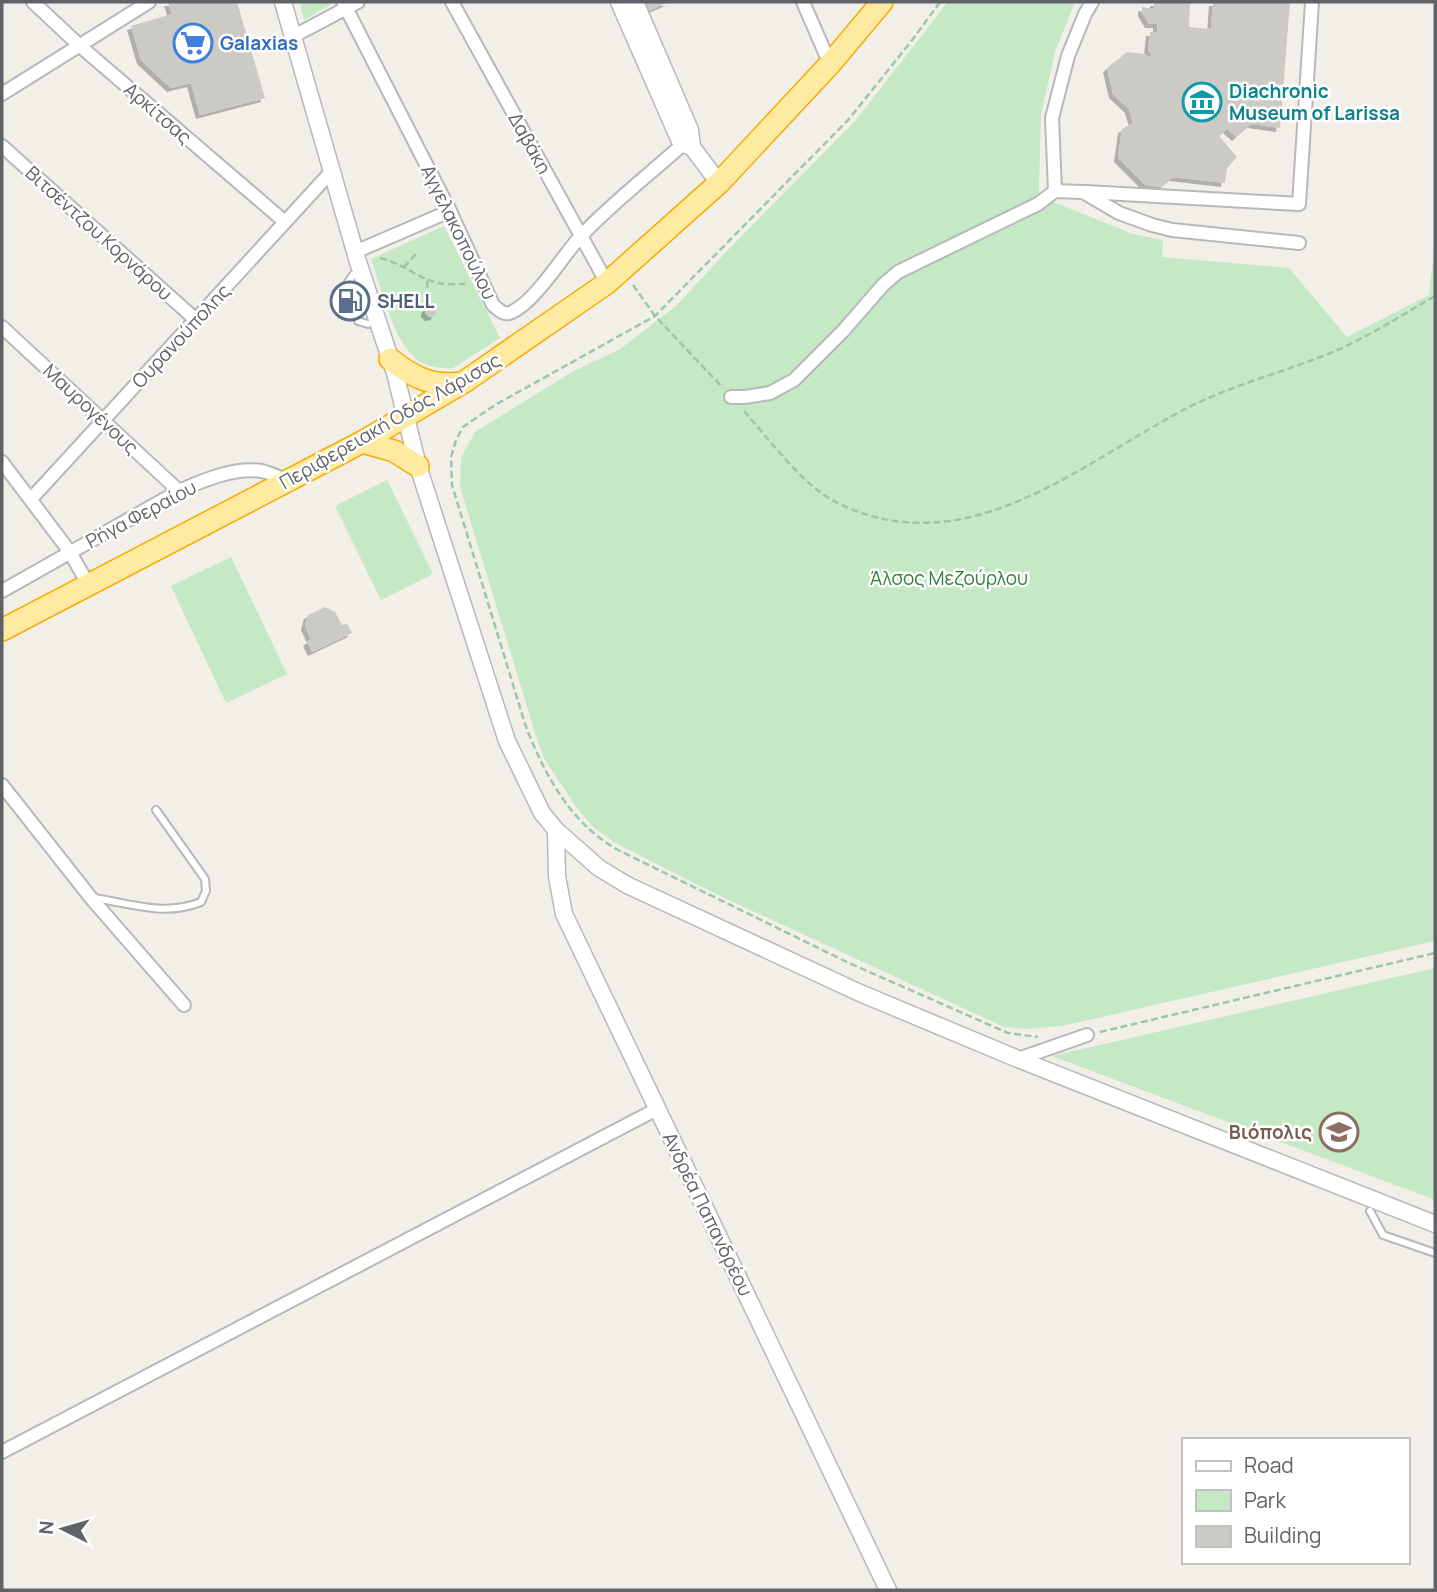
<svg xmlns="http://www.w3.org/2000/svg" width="1437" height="1592" font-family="Manrope,sans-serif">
  <defs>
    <filter id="shadow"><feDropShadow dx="-4" dy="4" stdDeviation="0" flood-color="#0004"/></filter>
  </defs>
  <rect width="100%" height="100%" fill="#f1efe8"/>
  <g fill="#c5e8c5">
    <path d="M300,2h29l1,3 -26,15z"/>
    <path d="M948,2h127l-20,50 -14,62 -2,74 2,9 92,37 30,6 -1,17 127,11 58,69 82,-42 6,-54v700l-373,85 -35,3 -23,-2 -284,-131 -105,-53 -23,-17 -15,-18 -32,-48 -9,-24 -76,-249 1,-29 14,-26 97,-60 48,-23 56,-43 51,-55 128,-130z"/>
    <path d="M444,226l56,112 -47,30c-14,1 -31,-2 -41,-13 -21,-22 -31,-68 -41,-96z"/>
    <path d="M387,480l46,94 -52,26 -46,-94z"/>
    <path d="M231,557l56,117 -61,29 -55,-117z"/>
    <path d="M1435,968v232l-383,-144z"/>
  </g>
  <g fill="#cccac5" filter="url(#shadow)">
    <path d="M168,2h69l28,96 -65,17 -9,-32 -20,5 -30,-28 -10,-34 41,-12z"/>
    <path d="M639,2h30l-25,11z"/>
    <path d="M1154,2h36l-1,25 22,2 2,-27h77l-10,126 -29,-4 -15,13 -9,-8 -8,7 18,21 -10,11 -2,15 -52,-6 -12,10 -16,-2 -27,-27 4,-29 11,-6 -4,-14 -16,-15 -6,-26 20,-16 18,2 4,3 3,-2 -4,-4 2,-19h7v-8h-8l-7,-12v-5l12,2z"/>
    <path d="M432,306l4,4 -1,6 -6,1 -4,-4 1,-5z"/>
    <path d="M325,607l10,5 7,13 5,-1 5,9 -40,19 -5,-10 4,-3 -6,-13 3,-11z"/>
  </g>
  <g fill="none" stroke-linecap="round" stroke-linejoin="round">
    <defs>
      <g id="service">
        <path d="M353,275l-6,9 11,37 10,3"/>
        <path d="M93,898c38,5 70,19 108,4l5,-11 -1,-12 -49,-69"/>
        <path d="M1370,1211l13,24 52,18"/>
      </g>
      <g id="minor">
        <path d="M33,2l47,44 205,176"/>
        <path d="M343,2l107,209 43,94c6,5 11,11 19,7 24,-11 51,-57 69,-76 31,-33 69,-62 102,-92"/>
        <path d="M452,2l155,281"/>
        <path d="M803,2l27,62"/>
        <path d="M292,37l66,-35"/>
        <path d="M2,94l147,-92"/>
        <path d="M2,146l194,174"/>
        <path d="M1055,191l-3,-73 16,-62 17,-42 7,-12"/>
        <path d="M1086,192l213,12 13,-202"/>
        <path d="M355,252l95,-41"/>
        <path d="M2,327l177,164"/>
        <path d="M731,397h14l25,-4 24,-13 49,-49 40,-46 15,-13 140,-68 17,-13 28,1 36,21 33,12 20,5 127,13"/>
        <path d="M2,462l68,90 19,34"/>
        <path d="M31,499l300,-327"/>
        <path d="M2,591l177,-100c25,-11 55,-24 83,-20 9,2 18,7 27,10"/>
        <path d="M2,785l89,113 93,107"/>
        <path d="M1018,1059l69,-24"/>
        <path d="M2,1452l655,-343"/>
      </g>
      <g id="tertiary">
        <path d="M283,2l75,260 37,111 23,93 89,275 35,72 14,17 43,38 28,17 233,108 158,66 417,165"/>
        <path d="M619,2l60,137 4,5 9,3"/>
        <path d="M635,2l55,128 2,17 27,36"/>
        <path d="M556,830l1,46 7,38 324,676"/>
      </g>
      <g id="trunk">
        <path d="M390,359c22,18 42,28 72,24"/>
        <path d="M362,442l32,9 24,15"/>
        <path d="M2,630l360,-188 102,-60 143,-99 112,-100 111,-119 52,-62"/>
      </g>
    </defs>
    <use href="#service" stroke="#b5b8bc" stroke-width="10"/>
    <use href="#minor" stroke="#b5b8bc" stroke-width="16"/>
    <use href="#tertiary" stroke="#b5b8bc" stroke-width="19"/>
    <use href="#trunk" stroke="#f9ab00" stroke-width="24"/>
    <g stroke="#9cc7a9" stroke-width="2.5" stroke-dasharray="7 3.5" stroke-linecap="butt">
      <path d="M940,2l-27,37 -64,80 -194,197 -160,89 -32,22 -7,13 -5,17 1,28 73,239c19,50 46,101 95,127l229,112 159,70 30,4"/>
      <path d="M380,258c38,10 43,32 89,25"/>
      <path d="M404,267l14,-15"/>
      <path d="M427,281l2,26"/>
      <path d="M633,285l22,31 68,72"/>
      <path d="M744,411c22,25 46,57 72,78 15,12 34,21 52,26 116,35 220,-55 317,-106 47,-24 99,-37 148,-57 35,-15 69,-37 102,-56"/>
      <path d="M1100,1032l335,-79"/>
    </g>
    <use href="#service" stroke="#fff" stroke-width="6"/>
    <use href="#minor" stroke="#fff" stroke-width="12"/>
    <use href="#tertiary" stroke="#fff" stroke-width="16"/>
    <use href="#trunk" stroke="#feeaa1" stroke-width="21"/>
  </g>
  <defs>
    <symbol id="supermarket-ring" viewBox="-11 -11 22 22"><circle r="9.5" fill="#fff" stroke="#3f7fe0" stroke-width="1.5"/><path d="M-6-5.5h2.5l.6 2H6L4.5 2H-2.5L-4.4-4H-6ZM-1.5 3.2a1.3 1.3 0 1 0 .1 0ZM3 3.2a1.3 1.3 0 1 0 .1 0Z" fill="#3f7fe0"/></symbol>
    <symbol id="museum-ring" viewBox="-11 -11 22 22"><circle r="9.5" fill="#fff" stroke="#0f9aa8" stroke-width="1.5"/><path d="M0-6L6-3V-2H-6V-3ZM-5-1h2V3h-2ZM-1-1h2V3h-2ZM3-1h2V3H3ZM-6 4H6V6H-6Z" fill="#0f9aa8"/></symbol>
    <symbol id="fuel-ring" viewBox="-11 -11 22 22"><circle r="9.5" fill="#fff" stroke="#5c6f8a" stroke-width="1.5"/><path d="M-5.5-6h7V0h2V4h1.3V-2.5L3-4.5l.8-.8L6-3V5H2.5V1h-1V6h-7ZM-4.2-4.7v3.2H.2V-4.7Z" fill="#5c6f8a"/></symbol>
    <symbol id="university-ring" viewBox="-11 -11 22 22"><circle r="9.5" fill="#fff" stroke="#8d6e63" stroke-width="1.5"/><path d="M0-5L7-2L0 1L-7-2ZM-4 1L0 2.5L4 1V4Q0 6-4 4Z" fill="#8d6e63"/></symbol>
  </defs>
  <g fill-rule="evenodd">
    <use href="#supermarket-ring" x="171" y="21" width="44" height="44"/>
    <use href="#museum-ring" x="1180" y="80" width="44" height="44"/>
    <use href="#fuel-ring" x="328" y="279" width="44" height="44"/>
    <use href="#university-ring" x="1317" y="1110" width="44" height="44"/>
  </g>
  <g text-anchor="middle" stroke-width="5" stroke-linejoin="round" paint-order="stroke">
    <g font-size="19" font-weight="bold" fill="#366cbe" stroke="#fff" text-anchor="start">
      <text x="220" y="50">Galaxias</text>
    </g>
    <g font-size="19" font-weight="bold" fill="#0d838f" stroke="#fff" text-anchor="start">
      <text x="1229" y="98">Diachronic<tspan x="1229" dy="22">Museum of Larissa</tspan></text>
    </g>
    <g font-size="19" fill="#5f6368" stroke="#fff">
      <text transform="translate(158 113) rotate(41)" y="7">Αρκίτσας</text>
      <text transform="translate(530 143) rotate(61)" y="7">Δαβάκη</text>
      <text transform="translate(459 232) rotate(64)" y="7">Αγγελακοπούλου</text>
      <text transform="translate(99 233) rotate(42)" y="7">Βιτσέντζου Κορνάρου</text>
      <text transform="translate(181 336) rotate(-47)" y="7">Ουρανούπολης</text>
      <text transform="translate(91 409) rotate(43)" y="7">Μαυρογένους</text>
      <text transform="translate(390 421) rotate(-30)" y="7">Περιφερειακή Οδός Λάρισας</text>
      <text transform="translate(141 514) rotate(-28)" y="7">Ρήγα Φεραίου</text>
      <text transform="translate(708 1214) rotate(64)" y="7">Ανδρέα Παπανδρέου</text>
    </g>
    <g font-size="19" font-weight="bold" fill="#4e5e75" stroke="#fff" text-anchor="start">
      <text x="377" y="308">SHELL</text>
    </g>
    <g font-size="19" fill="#348238" stroke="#fff">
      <text x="949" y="585">Άλσος Μεζούρλου</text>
    </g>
    <g font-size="19" font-weight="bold" fill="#785e54" stroke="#fff" text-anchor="end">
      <text x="1312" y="1139">Βιόπολις</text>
    </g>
  </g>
  <rect width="1437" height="1592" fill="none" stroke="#5f6368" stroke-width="7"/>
  <rect x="1182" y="1438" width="228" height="126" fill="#ffffff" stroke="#bfc1c3" stroke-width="2"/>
  <rect x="1196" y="1461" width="35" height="10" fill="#ffffff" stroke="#bfc1c3" stroke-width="2"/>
  <text x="1244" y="1473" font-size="21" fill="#5f6368">Road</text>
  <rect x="1196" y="1490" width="35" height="21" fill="#c5e8c5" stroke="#bfc1c3" stroke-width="2"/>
  <text x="1244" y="1508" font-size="21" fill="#5f6368">Park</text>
  <rect x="1196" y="1526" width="35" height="21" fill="#cccac5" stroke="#bfc1c3" stroke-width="2"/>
  <text x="1244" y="1543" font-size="21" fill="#5f6368">Building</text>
  <g transform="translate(63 1529) rotate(275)" stroke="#ffffff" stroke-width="5" paint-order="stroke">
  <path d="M0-5L12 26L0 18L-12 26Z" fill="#5f6368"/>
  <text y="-10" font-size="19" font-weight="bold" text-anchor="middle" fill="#5f6368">N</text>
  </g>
</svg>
